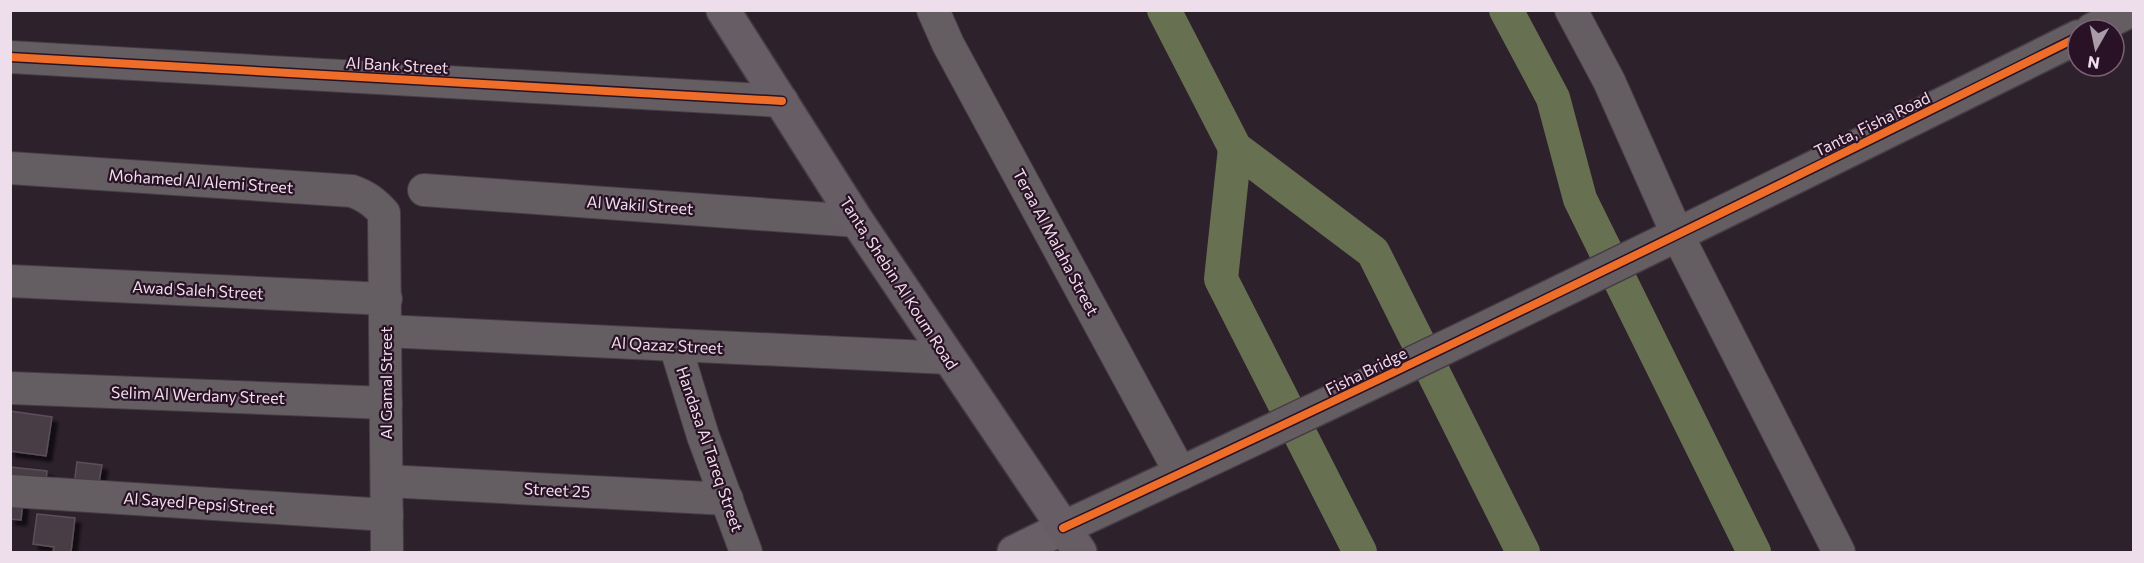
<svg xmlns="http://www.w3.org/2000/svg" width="2144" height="563" font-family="Commissioner,sans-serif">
  <defs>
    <filter id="shadow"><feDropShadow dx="5.5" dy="5.5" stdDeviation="1.5" flood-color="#0009"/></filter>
  </defs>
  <rect width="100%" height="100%" fill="#2d212c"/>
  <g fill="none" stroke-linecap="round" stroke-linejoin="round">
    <g stroke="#677051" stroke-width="34">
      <path d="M1164,10l71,138 138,104 150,300"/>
      <path d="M1506,10l47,88 27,101 174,353"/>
      <path d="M1235,148l-14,131 139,273"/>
    </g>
  </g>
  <g fill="#483c45" stroke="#5c505a" stroke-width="1.5" filter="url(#shadow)">
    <path d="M10,411l42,6 -6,39 -36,-5z"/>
    <path d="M77,462l25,3 -7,40 -23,-4z"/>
    <path d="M10,467l37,4 -3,30 -34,-3z"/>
    <path d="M10,498l13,2 -2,20 -11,-1z"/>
    <path d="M37,514l38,4 -4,34h-18l1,-5 -21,-3z"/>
  </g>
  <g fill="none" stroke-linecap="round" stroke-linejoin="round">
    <defs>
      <g id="minor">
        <path d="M933,10l15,34 233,430"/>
        <path d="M1571,10l38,71 69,155 161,316"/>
        <path d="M10,57l772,44"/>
        <path d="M10,168l342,23c14,5 22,11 32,22l3,339"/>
        <path d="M424,190l433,31"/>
        <path d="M10,281l376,18"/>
        <path d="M385,331l563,27"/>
        <path d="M675,345l28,91 43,116"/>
        <path d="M10,388l376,15"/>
        <path d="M387,481l340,18"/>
        <path d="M10,491l377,24"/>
      </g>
      <g id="tertiary">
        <path d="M2092,30l39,-20"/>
        <path d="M1063,528c342,-158 678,-324 1015,-491"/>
      </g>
      <path id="secondary" d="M1014,552l49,-24"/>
      <path id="primary" d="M723,10l134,211 223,331"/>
    </defs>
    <use href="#minor" stroke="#473c46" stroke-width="34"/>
    <use href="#tertiary" stroke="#473c46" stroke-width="36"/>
    <use href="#secondary" stroke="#473c46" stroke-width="36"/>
    <use href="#primary" stroke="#473c46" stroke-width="36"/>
    <use href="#minor" stroke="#645e62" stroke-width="32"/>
    <use href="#tertiary" stroke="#645e62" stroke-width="33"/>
    <use href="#secondary" stroke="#686066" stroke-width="33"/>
    <use href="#primary" stroke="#675d65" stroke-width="33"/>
    <defs>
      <g id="cycleway">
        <path d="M10,57l772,44"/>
        <path d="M1063,528c342,-158 678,-324 1015,-491"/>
      </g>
    </defs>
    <use href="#cycleway" stroke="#291225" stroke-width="11"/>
    <use href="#cycleway" stroke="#ee6e29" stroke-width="8"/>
  </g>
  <g text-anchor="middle" stroke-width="4.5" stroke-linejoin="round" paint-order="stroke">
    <g font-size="16" fill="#eeddea" stroke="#291225">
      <text transform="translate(397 65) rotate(3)" y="6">Al Bank Street</text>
      <text transform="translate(1872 124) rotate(-26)" y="6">Tanta, Fisha Road</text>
      <text transform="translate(201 181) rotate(4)" y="6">Mohamed Al Alemi Street</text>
      <text transform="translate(640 205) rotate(4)" y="6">Al Wakil Street</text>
      <text transform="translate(1056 242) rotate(62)" y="6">Teraa Al Malaha Street</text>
      <text transform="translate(899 283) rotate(57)" y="6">Tanta, Shebin Al Koum Road</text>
      <text transform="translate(198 290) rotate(3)" y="6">Awad Saleh Street</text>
      <text transform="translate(667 345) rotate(3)" y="6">Al Qazaz Street</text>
      <text transform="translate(1366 371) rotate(-26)" y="6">Fisha Bridge</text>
      <text transform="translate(386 383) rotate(-90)" y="6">Al Gamal Street</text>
      <text transform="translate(198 395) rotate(2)" y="6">Selim Al Werdany Street</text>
      <text transform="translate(710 449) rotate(71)" y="6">Handasa Al Tareq Street</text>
      <text transform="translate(557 490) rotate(3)" y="6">Street 25</text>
      <text transform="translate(199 503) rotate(4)" y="6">Al Sayed Pepsi Street</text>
    </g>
  </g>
  <rect width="2144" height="563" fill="none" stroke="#eeddea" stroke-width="24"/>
  <g transform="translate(2096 48) rotate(189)"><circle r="28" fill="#291225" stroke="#786374" stroke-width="1.5"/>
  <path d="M0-4.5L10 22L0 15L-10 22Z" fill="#aa9ba8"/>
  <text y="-9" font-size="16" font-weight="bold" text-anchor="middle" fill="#eeddea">N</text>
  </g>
</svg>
